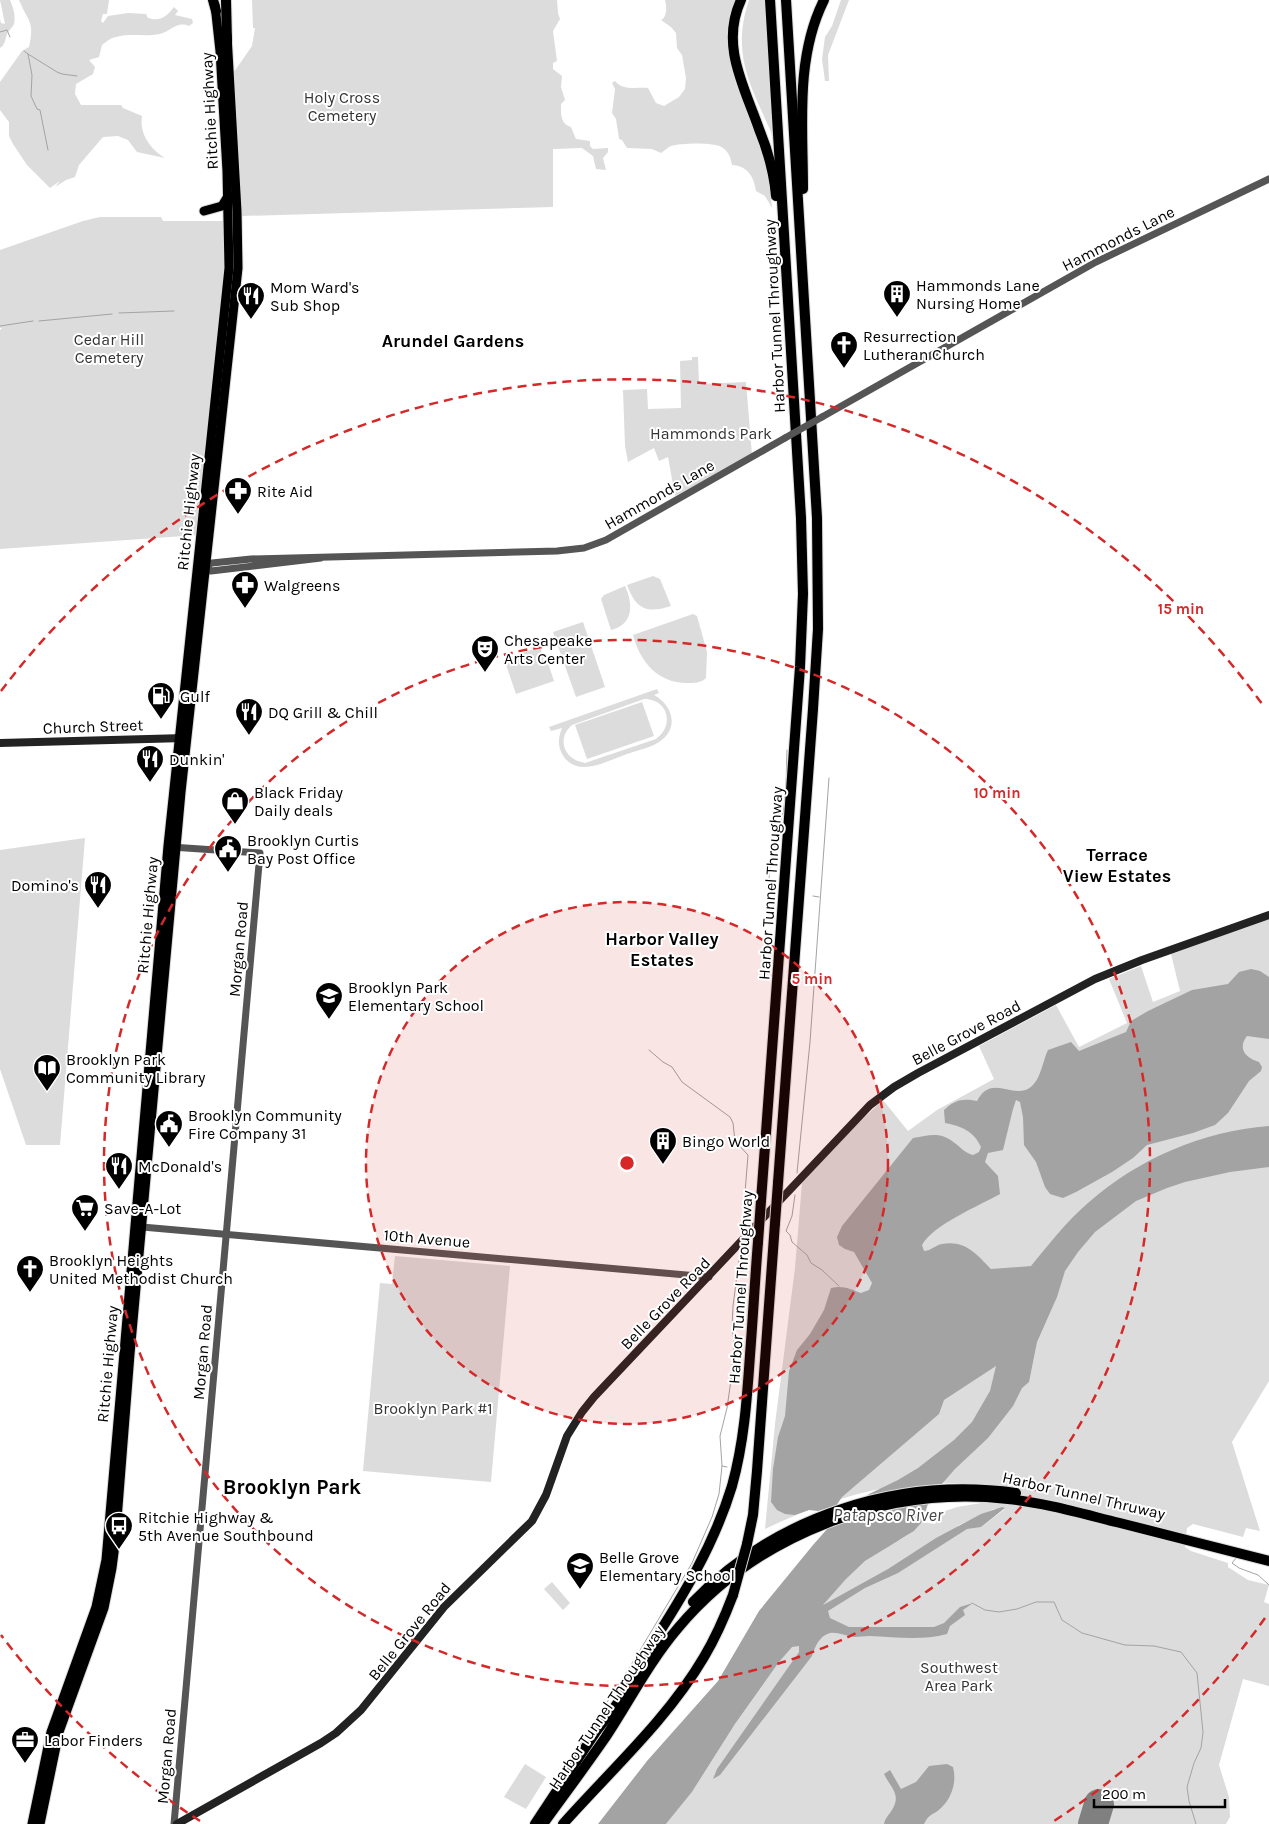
<svg xmlns="http://www.w3.org/2000/svg" width="1269" height="1824" font-family="Karla,sans-serif">
  <rect width="100%" height="100%" fill="#fff"/>
  <g fill="#dcdcdc" fill-rule="evenodd">
    <path d="M0,0h10c3,7 6,16 4,24 -2,4 -5,6 -7,10 -2,6 -2,11 -7,14v-29l1,4 4,1z"/>
    <path d="M19,0h90l-2,14h-4l-2,7 2,2 5,-7 20,-3 18,1 2,4c13,4 19,-2 26,-11l4,4 -3,4 17,4 1,4 -4,3c-13,-5 -17,5 -29,8 -15,3 -30,-1 -44,3 -6,1 -10,5 -14,8l-3,12 -10,3 6,7 -2,7 -17,10 -1,10 6,11h40l2,3 19,8c-3,17 8,33 23,42l-28,-6 -9,-12 -10,-4 -15,1 -24,28 -4,12 -9,3 -11,7 5,-6 -10,7 -23,-23 -14,-21 -4,-8v-14l-9,-12v-28l22,-31 7,-4c6,-26 -1,-25 -10,-47z"/>
    <path d="M252,0h305l1,13 2,6 -7,12 4,30 -4,2v6l9,7 -1,11 4,13 -4,4c0,10 -1,20 10,23l5,12 14,2v5l3,3 15,-1v4l-5,6 3,12 -10,-1 -3,-13 -11,-8 -29,1v58l-312,9 -7,-144 18,-26 3,-18h-2z"/>
    <path d="M665,0h72c-26,63 13,104 29,162 3,15 5,31 6,46l-7,-12 -9,-5c-2,-14 -8,-25 -24,-26 -1,-6 -3,-13 -9,-17 -8,-6 -42,-5 -52,-2 -4,2 -6,4 -10,7l-9,-4 -25,-1 -5,-8 -3,-1 -3,-20 -4,-6 3,-24 -3,-6 3,-2c8,10 22,6 33,7l8,15 8,3 15,-9 6,-8 1,-11 -4,-23 -5,-7 -1,-15 -5,-6 -10,-7c6,-3 6,-13 4,-20z"/>
    <path d="M749,0h16l8,143 -2,-11c-21,-48 -40,-78 -22,-132z"/>
    <path d="M841,0h8l-21,55 1,26h-4l-3,-22 3,-22 7,-11z"/>
    <path d="M100,217h61l2,4h64v47l-29,267 -198,14v-219l2,-2h-2v-78l83,-29z"/>
    <path d="M692,357h6l1,27 47,-2 6,73 -77,41 -7,-39 -9,4 -5,-13 -26,14 -3,-16 -2,-56 24,-1 1,20 33,-1 -1,-47 12,-1z"/>
    <path d="M653,576l7,3 11,27c-25,8 -35,3 -44,-21z"/>
    <path d="M625,586c8,18 9,38 -14,44l-10,-31 3,-4z"/>
    <path d="M693,614l4,2 10,36 -1,26c-5,5 -12,5 -19,5 -29,0 -47,-21 -54,-48z"/>
    <path d="M583,622l22,65 -29,10 -23,-65z"/>
    <path d="M540,647l4,12 3,1 7,21 -38,13 -12,-35z"/>
    <path d="M657,689l2,4 -5,2c17,9 25,30 9,44 -9,8 -24,11 -36,15 -18,6 -48,24 -63,3 -7,-10 -6,-19 -2,-29l-11,3 -2,-4zM644,699c24,0 31,26 12,40l-71,24c-21,-3 -29,-24 -13,-38z"/>
    <path d="M642,702l12,34 -67,23 -12,-34z"/>
    <path d="M85,838l-25,307h-34l-26,-76v-219z"/>
    <path d="M1269,919v462l-37,61 28,89 -14,-3 -3,9 -50,-13 -6,4 -2,19 6,4 37,12v4l20,13 21,5 -5,17 5,2v82l-26,-7 -24,86 10,32 1,20 -4,7h-560l26,-32 43,-68 44,-62 44,-57 23,-27 19,-17 25,-16 13,-7 11,-7 8,-9 13,2 7,-12 15,-5 43,-7c-4,-4 -8,-11 -13,-13 -6,-3 -17,-2 -23,-3 -67,-7 -138,16 -199,45l10,-105 20,-156 7,-85 50,-54 31,-29 25,31 29,-21 57,-31 -15,-33 77,-41 23,42 48,-24 -18,-44 32,-13 12,36 27,-11 -9,-37zM994,1509h11l-24,18 -24,-1z"/>
    <path d="M395,1256l115,10 -19,216 -128,-11 17,-188 12,1z"/>
    <path d="M552,1582l18,21 -7,7 -19,-21z"/>
    <path d="M525,1764l21,13 -20,32 -22,-12z"/>
  </g>
  <g fill="#a3a3a3">
    <path d="M1251,969l9,2 9,6v62l-22,-3c-10,13 -1,22 12,26l3,5 -1,4 -12,10 -21,32 -13,12 -22,8 -46,12 -14,13 -21,14 -36,20 -13,6 -13,-4 -5,-7 -9,-25 -12,-17 -1,-28 -3,-15 -4,-2 -3,9 -10,41 -15,3 -3,9 13,14 2,18c-21,12 -66,30 -78,51l2,6c9,-1 11,-6 18,-7 24,-4 34,10 49,25l40,-3c18,-22 36,-45 57,-63 50,-44 114,-72 181,-77v41l-39,5 -45,10 -18,6 -31,13 -41,31 -17,20 -13,19 -8,26 -20,45 -8,40 -7,6 -9,18 -25,32 -33,31 -14,16 -13,19 -6,18 -8,9 -49,30 -19,18 -23,26 65,-36 48,-31 45,-24 21,-7 3,1 -24,19 -14,2 -69,44 -33,15 -37,23 2,7 19,9h85l10,-4 16,-16 13,-4 -10,7 2,5 -15,11 -3,8c-26,7 -51,3 -78,2 -5,0 -10,1 -15,1 -8,-1 -16,-5 -24,-4 -11,3 -15,14 -18,23l-92,119 -7,4 4,-10 82,-117v-6l-7,1 -13,15 -44,62 -43,68 -26,32h-68l49,-63 71,-80 41,-70 54,-66 15,-17 41,-34 29,-14 20,-12 36,-28 18,-18 18,-31 6,-25 -52,34 -5,14 -97,83 -6,9 -18,5 -9,-1 -14,5 -10,-1 -8,-4 -6,-8 2,-33 5,-32 7,-21 4,-45 8,-21 13,-16 14,-24 7,-22c12,-3 19,1 30,5l8,-3 3,-7 -18,-31 -9,-3 -6,-4 -2,-8 5,-11 71,-88c18,-3 28,-7 43,6 6,5 10,9 17,11l6,-3 2,-5c-7,-16 -20,-21 -36,-24l-1,-13c11,-10 18,-12 33,-9 15,-29 37,1 55,-15 9,-8 11,-26 16,-36l23,-8 8,9 47,-19 5,-11 17,-10 44,-21 36,-6 11,-12z"/>
    <path d="M947,1764l6,3c4,14 -1,31 -12,41 -7,7 -12,5 -17,16h-40c1,-6 5,-9 8,-14 10,-16 -2,-23 -8,-36l6,-4 11,19 15,-7 13,-16z"/>
  </g>
  <g fill="none" stroke-linecap="round" stroke-linejoin="round">
    <g stroke="#a3a3a3" stroke-width="1">
      <path d="M0,32l7,-2 3,7"/>
      <path d="M24,51l4,3 4,21 -1,21 6,13 3,1 8,40"/>
      <path d="M28,54l29,18 5,2 15,2"/>
      <path d="M119,313l55,-2"/>
      <path d="M39,321l73,-7"/>
      <path d="M0,326l33,-5"/>
      <path d="M775,821l2,9"/>
      <path d="M776,894l-6,-4c-4,-24 7,-50 12,-73 5,-21 4,-45 5,-67"/>
      <path d="M813,896l6,1"/>
      <path d="M649,1050l14,12 9,5 10,15 48,35 3,6 2,18 13,14 -4,50"/>
      <path d="M797,1173l13,-131 19,-264"/>
      <path d="M795,1195l-3,21 -6,15 4,4 2,7 15,13 4,8 11,7 17,16"/>
      <path d="M722,1466l5,1"/>
      <path d="M1237,1557l-5,6 7,5 19,7 11,10"/>
      <path d="M972,1603l13,7 14,2 18,-3 19,-7h18l8,18 20,13 43,12 29,1 27,6 16,21 6,59 -2,16 -7,15 -7,24 2,14 7,23"/>
      <path d="M565,1768l71,-111 56,-94 20,-46 7,-23 3,-28 -2,-30 7,-28 4,-28 3,-38 -2,-16 1,-20 6,-46"/>
    </g>
    <path stroke="#808080" stroke-width="30" d="M1093,1824l6,-20"/>
    <defs>
      <g id="primary">
        <path d="M204,211l18,-5 6,-10"/>
        <path d="M32,1824l19,-92 45,-125 10,-47 62,-714 61,-578 -2,-97 -7,-120 -5,-46"/>
        <path d="M40,1824l19,-92 45,-124 8,-40 3,-23 15,-191 51,-562 57,-524 -1,-57 -10,-176"/>
      </g>
      <g id="motorway">
        <path d="M213,0l3,11"/>
        <path d="M226,0l1,41"/>
        <path d="M741,0c-21,45 3,86 18,129 9,22 15,43 17,67"/>
        <path d="M803,189c0,-63 -8,-131 21,-189"/>
        <path d="M778,1183l35,-474 5,-80 -1,-111 -31,-518"/>
        <path d="M761,1201l39,-534 3,-73 -2,-76 -31,-518"/>
        <path d="M747,1544l6,-29 4,-44 18,-248"/>
        <path d="M693,1602c83,-86 205,-125 323,-109"/>
        <path d="M650,1647c33,-51 64,-102 82,-161 12,-43 15,-87 18,-131 3,-38 5,-76 8,-113"/>
        <path d="M596,1731c24,-27 41,-59 62,-88"/>
        <path d="M535,1824l64,-97"/>
        <path d="M543,1824c21,-29 42,-57 62,-86 24,-36 44,-76 73,-110 79,-94 208,-143 330,-129 38,4 75,15 112,24 50,13 99,25 149,38"/>
        <path d="M563,1824c48,-54 104,-104 141,-167 12,-20 21,-41 29,-62"/>
      </g>
    </defs>
    <use href="#primary" stroke="#dbdbdb" stroke-width="11"/>
    <use href="#motorway" stroke="#dbdbdb" stroke-width="12"/>
    <g stroke="#555" stroke-width="7">
      <path d="M822,417l274,-155 173,-83"/>
      <path d="M321,558l-110,13 -6,-4 7,-4 39,-4 306,-8 27,-3 22,-8 179,-102"/>
      <path d="M171,847l89,6 -86,971"/>
      <path d="M142,1227l567,50"/>
    </g>
    <g stroke="#222" stroke-width="8">
      <path d="M0,743l185,-5"/>
      <path d="M177,1824l144,-81 15,-10 25,-23 83,-103 88,-86 14,-26 21,-59 15,-24 12,-15 276,-292 24,-18 24,-14 177,-94 47,-19 127,-45"/>
    </g>
    <use href="#primary" stroke="#000" stroke-width="9"/>
    <use href="#motorway" stroke="#000" stroke-width="10"/>
    <defs>
      <g id="motorway-bridge">
        <path d="M775,1223l3,-40"/>
        <path d="M758,1242l3,-41"/>
        <path d="M733,1595l14,-51"/>
      </g>
    </defs>
    <use href="#motorway-bridge" stroke="#dbdbdb" stroke-width="12" stroke-linecap="butt"/>
    <path stroke="#555" stroke-width="7" d="M785,438l37,-21"/>
    <use href="#motorway-bridge" stroke="#000" stroke-width="10"/>
  </g>
  <circle cx="627" cy="1163" r="261" fill="#d62828" fill-opacity=".12"/>
  <g fill="none" stroke="#d62828" stroke-width="2.5" stroke-dasharray="9 6">
    <circle cx="627" cy="1163" r="261"/>
    <circle cx="627" cy="1163" r="523"/>
    <path d="M1265 1618A784 784 0 0 1 1054 1821M200 1821A784 784 0 0 1 1 1635M1 691A784 784 0 0 1 1265 708"/>
  </g>
  <defs>
    <symbol id="building-pin" viewBox="-11 -11 22 30"><path d="M0 17L-7.5 6A9.5 9.5 0 1 1 7.5 6Z" fill="#000" stroke="#fff"/><path d="M-4-6H4V6H1V3H-1V6H-4ZM-2.5-4.3h1.7v1.8h-1.7ZM.8-4.3h1.7v1.8H.8ZM-2.5-1h1.7V.8h-1.7ZM.8-1h1.7V.8H.8Z" fill="#fff"/></symbol>
    <symbol id="restaurant-pin" viewBox="-11 -11 22 30"><path d="M0 17L-7.5 6A9.5 9.5 0 1 1 7.5 6Z" fill="#000" stroke="#fff"/><path d="M-5-6h1v4h1v-4h1v4h1v-4h1v5L-1.5 .5V6h-2V.5L-5-1ZM5-6V6H3V1.5H1.5Q1.5-4 5-6Z" fill="#fff"/></symbol>
    <symbol id="church-pin" viewBox="-11 -11 22 30"><path d="M0 17L-7.5 6A9.5 9.5 0 1 1 7.5 6Z" fill="#000" stroke="#fff"/><path d="M-1.2-6h2.4v3.5h3.3v2.4h-3.3V6h-2.4V-.1h-3.3v-2.4h3.3Z" fill="#fff"/></symbol>
    <symbol id="pharmacy-pin" viewBox="-11 -11 22 30"><path d="M0 17L-7.5 6A9.5 9.5 0 1 1 7.5 6Z" fill="#000" stroke="#fff"/><path d="M-2-6h4v4h4v4h-4v4h-4v-4h-4v-4h4Z" fill="#fff"/></symbol>
    <symbol id="theatre-pin" viewBox="-11 -11 22 30"><path d="M0 17L-7.5 6A9.5 9.5 0 1 1 7.5 6Z" fill="#000" stroke="#fff"/><path d="M-5-5.5Q0-4 5-5.5V0Q5 5 0 6Q-5 5-5 0ZM-3.3-2.5H-1v1.5H-3.3ZM1-2.5H3.3v1.5H1ZM-2.8 1Q0 5.5 2.8 1Z" fill="#fff"/></symbol>
    <symbol id="fuel-pin" viewBox="-11 -11 22 30"><path d="M0 17L-7.5 6A9.5 9.5 0 1 1 7.5 6Z" fill="#000" stroke="#fff"/><path d="M-5.5-6h7V0h2V4h1.3V-2.5L3-4.5l.8-.8L6-3V5H2.5V1h-1V6h-7ZM-4.2-4.7v3.2H.2V-4.7Z" fill="#fff"/></symbol>
    <symbol id="shop-pin" viewBox="-11 -11 22 30"><path d="M0 17L-7.5 6A9.5 9.5 0 1 1 7.5 6Z" fill="#000" stroke="#fff"/><path d="M-5-2.5h2.3a2.7 3.5 0 0 1 5.4 0H5L5.5 6h-11ZM-1.5-2.5h3a1.5 2.3 0 0 0-3 0Z" fill="#fff"/></symbol>
    <symbol id="civic-pin" viewBox="-11 -11 22 30"><path d="M0 17L-7.5 6A9.5 9.5 0 1 1 7.5 6Z" fill="#000" stroke="#fff"/><path d="M-.6-6.5H3V-4.5H.6V-3L4-1V1h2V6H-6V1h2V-1L-.6-3ZM-1.2 2.5V6h2.4V2.5Z" fill="#fff"/></symbol>
    <symbol id="school-pin" viewBox="-11 -11 22 30"><path d="M0 17L-7.5 6A9.5 9.5 0 1 1 7.5 6Z" fill="#000" stroke="#fff"/><path d="M0-5L7-2L0 1L-7-2ZM-4 1L0 2.5L4 1V4Q0 6-4 4Z" fill="#fff"/></symbol>
    <symbol id="library-pin" viewBox="-11 -11 22 30"><path d="M0 17L-7.5 6A9.5 9.5 0 1 1 7.5 6Z" fill="#000" stroke="#fff"/><path d="M-6-4Q-3-5.5-.7-3.5V5Q-3 3-6 4ZM6-4Q3-5.5 .7-3.5V5Q3 3 6 4Z" fill="#fff"/></symbol>
    <symbol id="supermarket-pin" viewBox="-11 -11 22 30"><path d="M0 17L-7.5 6A9.5 9.5 0 1 1 7.5 6Z" fill="#000" stroke="#fff"/><path d="M-6-5.5h2.5l.6 2H6L4.5 2H-2.5L-4.4-4H-6ZM-1.5 3.2a1.3 1.3 0 1 0 .1 0ZM3 3.2a1.3 1.3 0 1 0 .1 0Z" fill="#fff"/></symbol>
    <symbol id="bus-pin" viewBox="-11 -11 22 30"><path d="M0 17L-7.5 6A9.5 9.5 0 1 1 7.5 6Z" fill="#000" stroke="#fff"/><path d="M-5-6H5V4H4V6H2V4H-2V6H-4V4H-5ZM-3.5-4V0h7V-4ZM-3.5 1.2v1.5H-2V1.2ZM2 1.2v1.5H3.5V1.2Z" fill="#fff"/></symbol>
    <symbol id="office-pin" viewBox="-11 -11 22 30"><path d="M0 17L-7.5 6A9.5 9.5 0 1 1 7.5 6Z" fill="#000" stroke="#fff"/><path d="M-6-3h4V-5.5h4V-3h4V5H-6ZM-1-4.5V-3h2v-1.5ZM-6 0V1H6V0Z" fill="#fff"/></symbol>
  </defs>
  <g fill-rule="evenodd">
    <use href="#building-pin" x="881" y="278" width="32" height="43"/>
    <use href="#restaurant-pin" x="235" y="280" width="32" height="43"/>
    <use href="#church-pin" x="828" y="329" width="32" height="43"/>
    <use href="#pharmacy-pin" x="222" y="475" width="32" height="43"/>
    <use href="#pharmacy-pin" x="229" y="569" width="32" height="43"/>
    <use href="#theatre-pin" x="469" y="633" width="32" height="43"/>
    <use href="#fuel-pin" x="145" y="680" width="32" height="43"/>
    <use href="#restaurant-pin" x="233" y="696" width="32" height="43"/>
    <use href="#restaurant-pin" x="134" y="743" width="32" height="43"/>
    <use href="#shop-pin" x="219" y="785" width="32" height="43"/>
    <use href="#civic-pin" x="212" y="833" width="32" height="43"/>
    <use href="#restaurant-pin" x="82" y="869" width="32" height="43"/>
    <use href="#school-pin" x="313" y="980" width="32" height="43"/>
    <use href="#library-pin" x="31" y="1052" width="32" height="43"/>
    <use href="#civic-pin" x="153" y="1108" width="32" height="43"/>
    <use href="#building-pin" x="647" y="1125" width="32" height="43"/>
    <use href="#restaurant-pin" x="103" y="1150" width="32" height="43"/>
    <use href="#supermarket-pin" x="69" y="1192" width="32" height="43"/>
    <use href="#church-pin" x="14" y="1253" width="32" height="43"/>
    <use href="#bus-pin" x="103" y="1510" width="32" height="43"/>
    <use href="#school-pin" x="564" y="1550" width="32" height="43"/>
    <use href="#office-pin" x="9" y="1724" width="32" height="43"/>
  </g>
  <g text-anchor="middle" stroke-width="4" stroke-linejoin="round" paint-order="stroke">
    <g font-size="16" fill="#333" stroke="#fff">
      <text x="342" y="103">Holy Cross<tspan x="342" dy="18">Cemetery</tspan></text>
      <text x="109" y="345">Cedar Hill<tspan x="109" dy="18">Cemetery</tspan></text>
      <text x="711" y="439">Hammonds Park</text>
      <text x="433" y="1414">Brooklyn Park #1</text>
      <text x="959" y="1673">Southwest<tspan x="959" dy="18">Area Park</tspan></text>
    </g>
    <g font-size="16" fill="#000" stroke="#fff">
      <text transform="translate(209 111) rotate(-93)" y="6">Ritchie Highway</text>
      <text transform="translate(1118 238) rotate(-27)" y="6">Hammonds Lane</text>
      <text transform="translate(774 316) rotate(-93)" y="6">Harbor Tunnel Throughway</text>
      <text transform="translate(659 494) rotate(-30)" y="6">Hammonds Lane</text>
      <text transform="translate(188 512) rotate(-84)" y="6">Ritchie Highway</text>
      <text transform="translate(93 726) rotate(-2)" y="6">Church Street</text>
      <text transform="translate(770 883) rotate(-86)" y="6">Harbor Tunnel Throughway</text>
      <text transform="translate(147 915) rotate(-85)" y="6">Ritchie Highway</text>
      <text transform="translate(238 949) rotate(-85)" y="6">Morgan Road</text>
      <text transform="translate(966 1032) rotate(-28)" y="6">Belle Grove Road</text>
      <text transform="translate(427 1238) rotate(5)" y="6">10th Avenue</text>
      <text transform="translate(740 1287) rotate(-86)" y="6">Harbor Tunnel Throughway</text>
      <text transform="translate(665 1303) rotate(-46)" y="6">Belle Grove Road</text>
      <text transform="translate(202 1352) rotate(-85)" y="6">Morgan Road</text>
      <text transform="translate(107 1364) rotate(-85)" y="6">Ritchie Highway</text>
      <text transform="translate(1084 1495) rotate(13)" y="6">Harbor Tunnel Thruway</text>
      <text transform="translate(409 1631) rotate(-51)" y="6">Belle Grove Road</text>
      <text transform="translate(606 1707) rotate(-56)" y="6">Harbor Tunnel Throughway</text>
      <text transform="translate(166 1756) rotate(-85)" y="6">Morgan Road</text>
    </g>
    <g font-size="16" fill="#000" stroke="#fff" text-anchor="start">
      <text x="916" y="291">Hammonds Lane<tspan x="916" dy="18">Nursing Home</tspan></text>
      <text x="270" y="293">Mom Ward's<tspan x="270" dy="18">Sub Shop</tspan></text>
      <text x="863" y="342">Resurrection<tspan x="863" dy="18">Lutheran Church</tspan></text>
      <text x="257" y="497">Rite Aid</text>
      <text x="264" y="591">Walgreens</text>
      <text x="504" y="646">Chesapeake<tspan x="504" dy="18">Arts Center</tspan></text>
      <text x="180" y="702">Gulf</text>
      <text x="268" y="718">DQ Grill &amp; Chill</text>
      <text x="169" y="765">Dunkin'</text>
      <text x="254" y="798">Black Friday<tspan x="254" dy="18">Daily deals</tspan></text>
      <text x="247" y="846">Brooklyn Curtis<tspan x="247" dy="18">Bay Post Office</tspan></text>
      <text x="79" y="891" text-anchor="end">Domino's</text>
      <text x="348" y="993">Brooklyn Park<tspan x="348" dy="18">Elementary School</tspan></text>
      <text x="66" y="1065">Brooklyn Park<tspan x="66" dy="18">Community Library</tspan></text>
      <text x="188" y="1121">Brooklyn Community<tspan x="188" dy="18">Fire Company 31</tspan></text>
      <text x="682" y="1147">Bingo World</text>
      <text x="138" y="1172">McDonald's</text>
      <text x="104" y="1214">Save-A-Lot</text>
      <text x="49" y="1266">Brooklyn Heights<tspan x="49" dy="18">United Methodist Church</tspan></text>
      <text x="138" y="1523">Ritchie Highway &amp;<tspan x="138" dy="18">5th Avenue Southbound</tspan></text>
      <text x="599" y="1563">Belle Grove<tspan x="599" dy="18">Elementary School</tspan></text>
      <text x="44" y="1746">Labor Finders</text>
    </g>
    <g font-size="18" font-weight="bold" fill="#000" stroke="#fff">
      <text x="453" y="347">Arundel Gardens</text>
      <text x="1117" y="861">Terrace<tspan x="1117" dy="21">View Estates</tspan></text>
      <text x="662" y="945">Harbor Valley<tspan x="662" dy="21">Estates</tspan></text>
    </g>
    <g font-size="18" font-style="italic" fill="#444" stroke="#fff">
      <text x="888" y="1521">Patapsco River</text>
    </g>
    <g font-size="21" font-weight="bold" fill="#000" stroke="#fff">
      <text x="292" y="1494">Brooklyn Park</text>
    </g>
  </g>
  <circle cx="627" cy="1163" r="8" fill="#d62828" stroke="#fff" stroke-width="2.5"/>
  <g font-size="15" text-anchor="middle" font-weight="bold" fill="#d62828" stroke="#fff" stroke-width="4" stroke-linejoin="round" paint-order="stroke">
    <text x="1181" y="614">15 min</text>
    <text x="997" y="798">10 min</text>
    <text x="812" y="984">5 min</text>
  </g>
  <path d="M1094 1799v8h131v-8" fill="none" stroke="#000000" stroke-width="2.5"/>
  <text x="1102" y="1799" font-size="15" fill="#000000" stroke="#ffffff" stroke-width="4" paint-order="stroke">200 m</text>
</svg>
